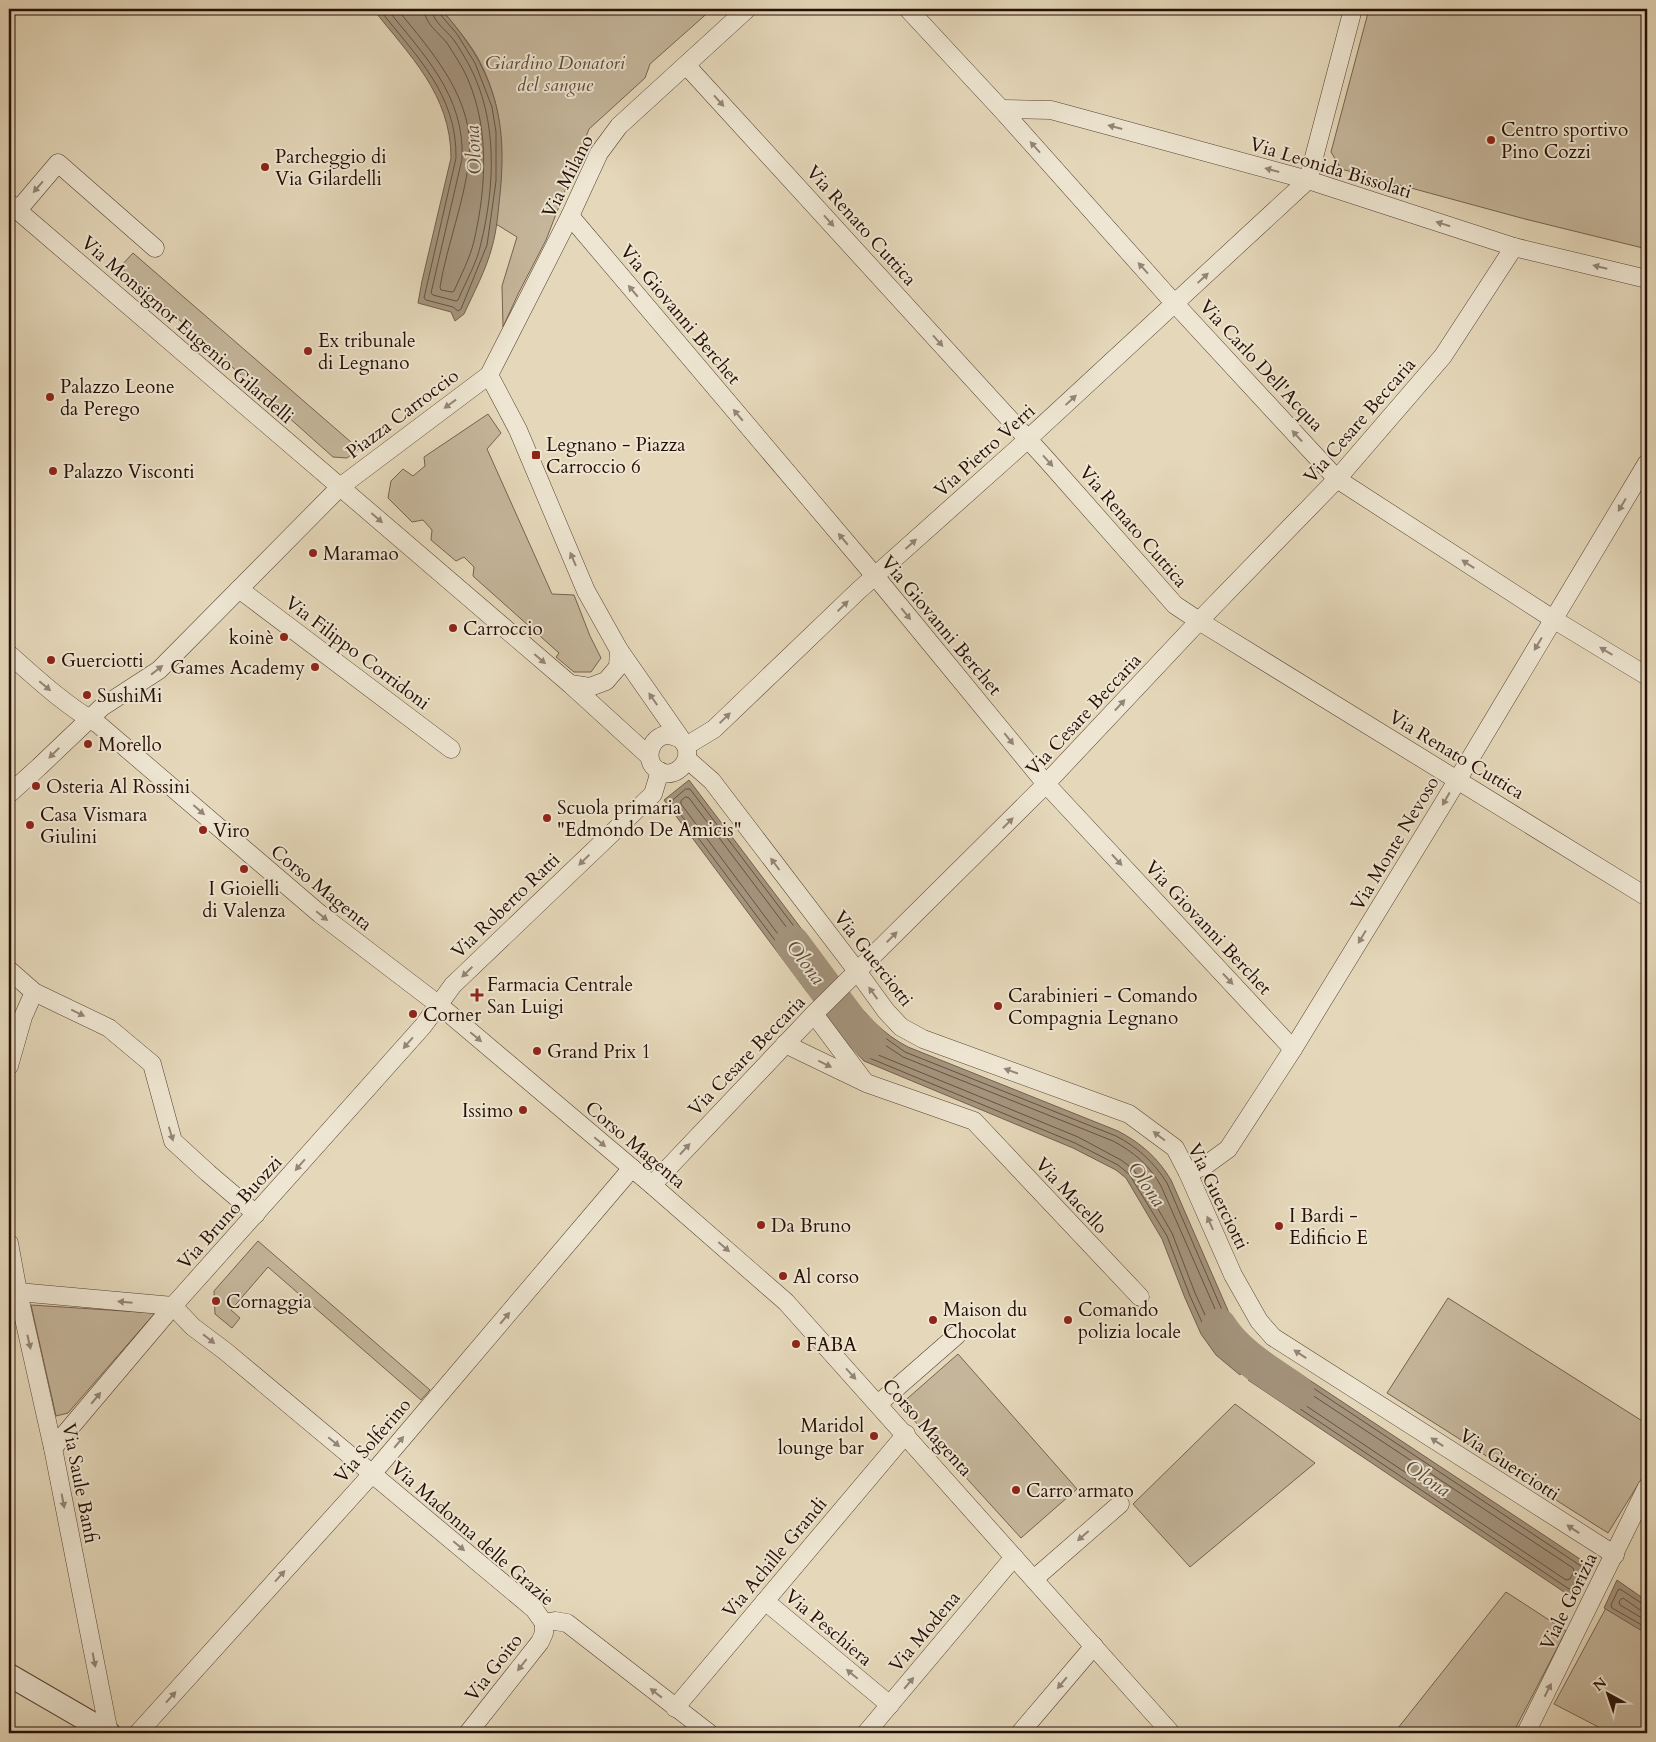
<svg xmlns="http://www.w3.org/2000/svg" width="1656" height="1742" font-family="Cardo,serif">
  <rect width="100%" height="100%" fill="#e5d8ba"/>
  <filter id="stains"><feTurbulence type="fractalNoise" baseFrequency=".004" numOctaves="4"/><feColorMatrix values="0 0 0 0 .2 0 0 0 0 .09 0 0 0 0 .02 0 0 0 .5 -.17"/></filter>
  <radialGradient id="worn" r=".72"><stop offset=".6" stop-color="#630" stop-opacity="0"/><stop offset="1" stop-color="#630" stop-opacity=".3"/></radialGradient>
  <g fill="#c5b69b" stroke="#766250">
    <path d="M441,9h271l-62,55 -5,14 -56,51 -43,111 -28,54 -15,33 -1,-41 15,-49 -21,-13c8,-57 11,-109 -16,-162 -9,-18 -26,-37 -39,-53z"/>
    <path d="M1369,9h278v240l-122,-30 -184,-50 -10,-17z"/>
    <path d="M133,253l226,196 -12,9 -14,-1 -213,-190z"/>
    <path d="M488,414l13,19 -14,16 65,145 22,1 16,41 11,22 -10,14h-17l-18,-15 3,-4 -86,-77 1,-9 -10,-10 -8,4 -25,-21 1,-10 -9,-10 -11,2 -24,-24 3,-17 12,-12 10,7 12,-10 -1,-9z"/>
    <path d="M258,1241l172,149 -9,10 -153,-133 -37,43 9,8 -8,10 -17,-14 -1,-23z"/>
    <path d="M1448,1298l199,126v46l-39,63 -221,-140z"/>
    <path d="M31,1305l124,8 -87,100 -12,3z"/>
    <path d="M958,1354l119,135 -56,49 -121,-133z"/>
    <path d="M1235,1404l80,59 -125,104 -57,-63z"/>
    <path d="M1506,1592l60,39 -53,102h-119z"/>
    <path d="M1606,1608l41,25v100h-37l-56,-29z"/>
  </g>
  <g fill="#a4947d" stroke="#725f4d">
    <path d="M373,9h68c52,59 67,107 59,185 -2,18 -3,36 -8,53 -6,23 -18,45 -28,67l-9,7 -4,-9 -33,-9 4,-22 29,-123c0,-64 -42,-103 -78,-149z"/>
    <path d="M689,780l142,188 -23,25 -144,-193z"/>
    <path d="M850,994c17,22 33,40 58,53l210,84c23,12 40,27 53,49l62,142 11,14 16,11 -20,28 -24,-20 -15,-21 -16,-36 -23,-59 -36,-61 -10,-8 -43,-22 -209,-87 -15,-16 -22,-27z"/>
    <path d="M1267,1352l322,213 -16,33 -325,-218z"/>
    <path d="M1617,1580l30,21v33l-43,-26z"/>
  </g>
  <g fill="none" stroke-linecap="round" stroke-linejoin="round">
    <g stroke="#655242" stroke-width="1">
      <path d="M379,9c37,47 78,85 77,149l-32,140 2,2 27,7 5,4 3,-2 26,-64 9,-64v-49l-4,-25 -17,-44 -18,-29 -18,-21 -1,-4"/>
      <path d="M387,9c37,46 78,87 75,150l-31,134 2,2 23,6 2,-1c8,-19 19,-37 23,-57 14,-57 17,-124 -12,-178 -5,-9 -10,-18 -16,-26 -7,-9 -21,-18 -21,-30"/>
      <path d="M397,9c35,43 79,91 72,151 -5,43 -22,85 -29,127l1,3 11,2 2,-1c7,-16 16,-33 20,-50 13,-56 16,-120 -11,-172 -5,-9 -11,-18 -16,-26 -9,-11 -22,-19 -23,-34"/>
      <path d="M686,789h4l134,177v3l-14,14h-3l-135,-180 1,-3z"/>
      <path d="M686,797l3,1 126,167 1,3 -5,5h-4l-126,-169v-3z"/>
      <path d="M851,1003l26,29 28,20 211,84c21,11 38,26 51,47l61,141 12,15 12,9 -11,18h-4l-17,-14 -14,-21 -16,-35 -23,-60 -38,-62 -11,-9 -43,-22 -208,-86 -15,-15 -17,-23 13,-15z"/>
      <path d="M848,1013l3,1 22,23 30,20 210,84c21,11 37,25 48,45l62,141 6,10 14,12 -4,8 -3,1 -12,-11 -13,-19 -16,-35 -23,-60 -28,-48 -11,-16 -12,-9 -43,-23 -207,-85 -14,-14 -14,-18v-2z"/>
      <path d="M1268,1360h3l310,206 1,3 -10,19 -3,1 -312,-209 -1,-3z"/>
      <path d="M1270,1369h3l300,199 1,3 -4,8 -4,1 -300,-201 -1,-3z"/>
      <path d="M1647,1605l-4,-1 -23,-15 -2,1 -7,15 1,3 35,20"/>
      <path d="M1647,1611l-7,-1 -17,-12 -2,1 -2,3 1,3 27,16"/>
    </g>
    <g stroke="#a4947d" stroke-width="35">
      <path d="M792,943l60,81 17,17"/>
      <path d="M1219,1326c18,29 51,47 78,66"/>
    </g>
    <defs>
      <g id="minor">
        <path d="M908,9l93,100 165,185 171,185 216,140 94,57"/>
        <path d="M686,65l360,394 129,146 24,16 448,276"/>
        <path d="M1001,109l50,1 257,70 206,67 133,32"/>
        <path d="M9,203l561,481 79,72"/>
        <path d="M18,210l40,-47 97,85"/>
        <path d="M570,216l310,366 166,202 247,265"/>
        <path d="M489,375l29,55 68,161 33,59 67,96c7,20 -18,38 -33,20 -8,-11 -1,-29 13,-31 5,0 10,2 15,4"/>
        <path d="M239,589l212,160"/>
        <path d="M9,654c28,25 56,51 89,70l222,190 119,91 213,180 134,117 385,431"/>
        <path d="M570,684l20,3 16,-6 12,-14 1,-17"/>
        <path d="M686,746l28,-17 144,-138 159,-142 291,-269 45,-171"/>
        <path d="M687,759l25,22 145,190 29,40 15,16 22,12 206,75 46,34 13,25 45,102 26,46 14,16 342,218"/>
        <path d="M9,794l30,-27 63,-60 57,-37 181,-183 149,-112 81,-159 29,-63 20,-27 128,-117"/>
        <path d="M9,970l25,22 75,36 43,36 21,77 35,32 48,41"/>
        <path d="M814,1014l50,67"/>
        <path d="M785,1044l81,39 108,38 166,176"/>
        <path d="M9,1066l14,-49 11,-25"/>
        <path d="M1188,1173l18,-8 22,-16 65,-100 150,-245 204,-341"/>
        <path d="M652,1185l162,-171 226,-224 159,-169 138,-142 106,-123 71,-109"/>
        <path d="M9,1243l9,49 35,156 56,285"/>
        <path d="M18,1292l155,14"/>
        <path d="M173,1306l20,21 32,24 309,258 10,14"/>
        <path d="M878,1404l79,-69"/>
        <path d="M53,1448l120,-142 250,-280 30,-41 200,-191 7,-23"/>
        <path d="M1034,1579l86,-75"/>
        <path d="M765,1601l125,104"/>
        <path d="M544,1623l11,-2 12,2 142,110"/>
        <path d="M675,1708l231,-274"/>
        <path d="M138,1733l234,-259 260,-306"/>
        <path d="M468,1733l72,-91 4,-9v-10"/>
        <path d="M866,1733l148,-176"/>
        <path d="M1020,1733l74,-87"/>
        <path d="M1526,1733l121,-246"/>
      </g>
      <path id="tertiary" d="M9,1675l100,58"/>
    </defs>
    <use href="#minor" stroke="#564133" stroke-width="19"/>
    <use href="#tertiary" stroke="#564133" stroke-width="24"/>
    <use href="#minor" stroke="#eee6d2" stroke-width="18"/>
    <use href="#tertiary" stroke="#eee6d2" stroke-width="22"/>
  </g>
  <defs><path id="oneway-solid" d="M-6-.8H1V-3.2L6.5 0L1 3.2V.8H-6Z" transform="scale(1.25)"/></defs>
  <g fill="#948576">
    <use href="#oneway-solid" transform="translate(719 101) rotate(48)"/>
    <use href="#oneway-solid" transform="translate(1115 127) rotate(-165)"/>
    <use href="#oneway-solid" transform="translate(1035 147) rotate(-132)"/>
    <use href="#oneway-solid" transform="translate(1272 170) rotate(-165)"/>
    <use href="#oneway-solid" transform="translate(38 187) rotate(131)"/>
    <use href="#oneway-solid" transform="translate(829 221) rotate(48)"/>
    <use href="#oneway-solid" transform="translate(1443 224) rotate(-162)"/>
    <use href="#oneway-solid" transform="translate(1600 267) rotate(-166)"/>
    <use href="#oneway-solid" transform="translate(1143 268) rotate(-132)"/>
    <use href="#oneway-solid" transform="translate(1203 278) rotate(-43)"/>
    <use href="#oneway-solid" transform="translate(633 291) rotate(-130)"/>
    <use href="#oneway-solid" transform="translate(938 341) rotate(48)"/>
    <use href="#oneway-solid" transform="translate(1071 400) rotate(-43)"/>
    <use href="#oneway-solid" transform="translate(450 404) rotate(144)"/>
    <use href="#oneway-solid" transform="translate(738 415) rotate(-130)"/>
    <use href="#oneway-solid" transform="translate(1297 436) rotate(-133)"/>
    <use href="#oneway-solid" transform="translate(1048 461) rotate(48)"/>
    <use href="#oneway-solid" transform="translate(1622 505) rotate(121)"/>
    <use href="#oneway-solid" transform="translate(377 518) rotate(41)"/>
    <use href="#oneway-solid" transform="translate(843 539) rotate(-130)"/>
    <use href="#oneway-solid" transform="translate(911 544) rotate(-42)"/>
    <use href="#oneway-solid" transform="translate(573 559) rotate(-113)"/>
    <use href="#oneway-solid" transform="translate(1468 564) rotate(-147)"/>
    <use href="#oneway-solid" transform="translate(843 606) rotate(-44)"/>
    <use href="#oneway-solid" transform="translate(906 614) rotate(51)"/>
    <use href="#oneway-solid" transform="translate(1538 644) rotate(121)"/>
    <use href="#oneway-solid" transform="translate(1606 651) rotate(-149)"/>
    <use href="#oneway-solid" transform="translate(540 659) rotate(41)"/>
    <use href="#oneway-solid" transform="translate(157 670) rotate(-38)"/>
    <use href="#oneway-solid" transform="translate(45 686) rotate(40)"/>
    <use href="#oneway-solid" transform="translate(653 699) rotate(-125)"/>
    <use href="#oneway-solid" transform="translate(1120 705) rotate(-47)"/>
    <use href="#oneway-solid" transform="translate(725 718) rotate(-44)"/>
    <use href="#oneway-solid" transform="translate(1009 739) rotate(51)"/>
    <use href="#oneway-solid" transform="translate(54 753) rotate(135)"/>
    <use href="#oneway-solid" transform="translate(1446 799) rotate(119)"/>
    <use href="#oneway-solid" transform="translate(199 810) rotate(41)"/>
    <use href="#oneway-solid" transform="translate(1008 823) rotate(-45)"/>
    <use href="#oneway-solid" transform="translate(584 860) rotate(136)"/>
    <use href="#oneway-solid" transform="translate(1117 860) rotate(47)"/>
    <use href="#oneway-solid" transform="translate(775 864) rotate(-127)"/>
    <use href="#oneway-solid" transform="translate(322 916) rotate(39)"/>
    <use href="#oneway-solid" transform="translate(892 937) rotate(-45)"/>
    <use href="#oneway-solid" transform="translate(1362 937) rotate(121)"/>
    <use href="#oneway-solid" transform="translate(467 972) rotate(136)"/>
    <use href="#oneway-solid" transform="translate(1228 979) rotate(47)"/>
    <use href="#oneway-solid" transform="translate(873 993) rotate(-126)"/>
    <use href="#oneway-solid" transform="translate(78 1013) rotate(26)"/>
    <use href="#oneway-solid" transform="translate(476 1037) rotate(40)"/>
    <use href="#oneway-solid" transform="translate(408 1043) rotate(131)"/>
    <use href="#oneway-solid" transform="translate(825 1064) rotate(26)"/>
    <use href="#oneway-solid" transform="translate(1011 1071) rotate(-160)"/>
    <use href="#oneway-solid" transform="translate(171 1134) rotate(73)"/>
    <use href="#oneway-solid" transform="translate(1159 1136) rotate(-143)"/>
    <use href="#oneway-solid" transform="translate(600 1142) rotate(40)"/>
    <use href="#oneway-solid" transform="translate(685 1149) rotate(-47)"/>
    <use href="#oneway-solid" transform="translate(300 1165) rotate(131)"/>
    <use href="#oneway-solid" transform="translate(1210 1223) rotate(-114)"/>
    <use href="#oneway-solid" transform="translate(724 1247) rotate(41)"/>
    <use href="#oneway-solid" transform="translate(125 1302) rotate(-175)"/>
    <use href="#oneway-solid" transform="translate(505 1318) rotate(-50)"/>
    <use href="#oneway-solid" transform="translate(209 1339) rotate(38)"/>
    <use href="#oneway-solid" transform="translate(29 1342) rotate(77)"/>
    <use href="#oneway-solid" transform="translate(1300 1354) rotate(-147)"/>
    <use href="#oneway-solid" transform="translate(851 1374) rotate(48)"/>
    <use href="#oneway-solid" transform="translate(96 1398) rotate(-50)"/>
    <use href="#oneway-solid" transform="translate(334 1442) rotate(40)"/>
    <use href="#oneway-solid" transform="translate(399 1442) rotate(-50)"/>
    <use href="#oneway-solid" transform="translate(1437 1442) rotate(-147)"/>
    <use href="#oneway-solid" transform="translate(63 1501) rotate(79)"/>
    <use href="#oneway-solid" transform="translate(1573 1529) rotate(-147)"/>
    <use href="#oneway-solid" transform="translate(1083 1536) rotate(139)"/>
    <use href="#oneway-solid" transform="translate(459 1546) rotate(40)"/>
    <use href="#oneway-solid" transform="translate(280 1576) rotate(-48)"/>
    <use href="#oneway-solid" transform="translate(94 1660) rotate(79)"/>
    <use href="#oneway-solid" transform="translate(522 1665) rotate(128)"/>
    <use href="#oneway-solid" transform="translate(852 1674) rotate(-140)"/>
    <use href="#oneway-solid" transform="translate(909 1683) rotate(-50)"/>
    <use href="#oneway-solid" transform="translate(1062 1683) rotate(130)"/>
    <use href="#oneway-solid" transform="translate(1548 1690) rotate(-63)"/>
    <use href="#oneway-solid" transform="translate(656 1693) rotate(-142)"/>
    <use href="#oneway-solid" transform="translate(171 1697) rotate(-48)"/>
  </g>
  <g fill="#8f2418" stroke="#eee6d2" stroke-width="2">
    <circle cx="1491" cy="140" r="5"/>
    <circle cx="265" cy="167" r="5"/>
    <circle cx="308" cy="351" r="5"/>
    <circle cx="50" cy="397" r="5"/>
    <rect x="531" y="450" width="10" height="10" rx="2.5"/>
    <circle cx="53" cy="471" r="5"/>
    <circle cx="313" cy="553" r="5"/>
    <circle cx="453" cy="628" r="5"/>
    <circle cx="284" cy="637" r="5"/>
    <circle cx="51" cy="660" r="5"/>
    <circle cx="315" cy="667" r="5"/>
    <circle cx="87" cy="695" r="5"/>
    <circle cx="88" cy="744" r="5"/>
    <circle cx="36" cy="786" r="5"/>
    <circle cx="547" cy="818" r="5"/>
    <circle cx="30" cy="825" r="5"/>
    <circle cx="203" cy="830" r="5"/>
    <circle cx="244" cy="869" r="5"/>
    <path d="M474.5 987.5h5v5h5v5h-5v5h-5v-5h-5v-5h5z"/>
    <circle cx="998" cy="1006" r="5"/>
    <circle cx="413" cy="1014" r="5"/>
    <circle cx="537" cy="1051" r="5"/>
    <circle cx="523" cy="1110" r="5"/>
    <circle cx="761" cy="1225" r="5"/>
    <circle cx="1279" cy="1226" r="5"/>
    <circle cx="783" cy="1276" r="5"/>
    <circle cx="216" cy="1301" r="5"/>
    <circle cx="933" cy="1320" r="5"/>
    <circle cx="1068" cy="1320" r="5"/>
    <circle cx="796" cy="1344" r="5"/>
    <circle cx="874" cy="1436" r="5"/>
    <circle cx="1016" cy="1490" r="5"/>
  </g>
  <g text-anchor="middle" stroke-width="4" stroke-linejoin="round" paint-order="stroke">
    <g font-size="19" font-style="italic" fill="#5e493a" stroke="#eee6d2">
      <text x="555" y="69">Giardino Donatori<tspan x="555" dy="22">del sangue</tspan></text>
    </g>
    <g font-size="19" fill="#260f06" stroke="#eee6d2" text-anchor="start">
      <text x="1501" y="136">Centro sportivo<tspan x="1501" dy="22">Pino Cozzi</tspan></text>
      <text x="275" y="163">Parcheggio di<tspan x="275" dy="22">Via Gilardelli</tspan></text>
      <text x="318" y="347">Ex tribunale<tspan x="318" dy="22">di Legnano</tspan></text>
      <text x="60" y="393">Palazzo Leone<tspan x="60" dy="22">da Perego</tspan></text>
      <text x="546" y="451">Legnano - Piazza<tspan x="546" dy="22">Carroccio 6</tspan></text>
      <text x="63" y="478">Palazzo Visconti</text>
      <text x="323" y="560">Maramao</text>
      <text x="463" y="635">Carroccio</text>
      <text x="274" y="644" text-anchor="end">koinè</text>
      <text x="61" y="667">Guerciotti</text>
      <text x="305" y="674" text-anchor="end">Games Academy</text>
      <text x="97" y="702">SushiMi</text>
      <text x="98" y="751">Morello</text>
      <text x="46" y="793">Osteria Al Rossini</text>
      <text x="557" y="814">Scuola primaria<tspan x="557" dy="22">"Edmondo De Amicis"</tspan></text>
      <text x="40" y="821">Casa Vismara<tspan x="40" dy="22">Giulini</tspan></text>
      <text x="213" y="837">Viro</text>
      <text x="244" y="895" text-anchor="middle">I Gioielli<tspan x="244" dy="22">di Valenza</tspan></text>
      <text x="487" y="991">Farmacia Centrale<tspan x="487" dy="22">San Luigi</tspan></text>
      <text x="1008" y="1002">Carabinieri - Comando<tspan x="1008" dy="22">Compagnia Legnano</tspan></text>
      <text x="423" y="1021">Corner</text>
      <text x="547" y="1058">Grand Prix 1</text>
      <text x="513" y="1117" text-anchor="end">Issimo</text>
      <text x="1289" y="1222">I Bardi -<tspan x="1289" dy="22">Edificio E</tspan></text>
      <text x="771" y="1232">Da Bruno</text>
      <text x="793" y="1283">Al corso</text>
      <text x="226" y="1308">Cornaggia</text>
      <text x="943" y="1316">Maison du<tspan x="943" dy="22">Chocolat</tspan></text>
      <text x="1078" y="1316">Comando<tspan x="1078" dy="22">polizia locale</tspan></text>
      <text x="806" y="1351">FABA</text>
      <text x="864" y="1432" text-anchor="end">Maridol<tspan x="864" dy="22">lounge bar</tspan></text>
      <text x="1026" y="1497">Carro armato</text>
    </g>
    <g font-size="19" fill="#260f06" stroke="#eee6d2">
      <text transform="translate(1331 167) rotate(17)" y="7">Via Leonida Bissolati</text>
      <text transform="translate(567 176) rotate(-63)" y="7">Via Milano</text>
      <text transform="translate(862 225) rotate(48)" y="7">Via Renato Cuttica</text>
      <text transform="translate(681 314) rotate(50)" y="7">Via Giovanni Berchet</text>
      <text transform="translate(188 329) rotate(41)" y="7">Via Monsignor Eugenio Gilardelli</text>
      <text transform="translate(1262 365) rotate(47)" y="7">Via Carlo Dell'Acqua</text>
      <text transform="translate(402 413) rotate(-37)" y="7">Piazza Carroccio</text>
      <text transform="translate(1359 420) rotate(-49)" y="7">Via Cesare Beccaria</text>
      <text transform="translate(984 450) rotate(-42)" y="7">Via Pietro Verri</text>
      <text transform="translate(1134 526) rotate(49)" y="7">Via Renato Cuttica</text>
      <text transform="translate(942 625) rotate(50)" y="7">Via Giovanni Berchet</text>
      <text transform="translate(358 652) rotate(37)" y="7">Via Filippo Corridoni</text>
      <text transform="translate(1083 714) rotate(-47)" y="7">Via Cesare Beccaria</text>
      <text transform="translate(1457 754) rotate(31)" y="7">Via Renato Cuttica</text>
      <text transform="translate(1394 843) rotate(-59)" y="7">Via Monte Nevoso</text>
      <text transform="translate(322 887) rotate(39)" y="7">Corso Magenta</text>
      <text transform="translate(505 905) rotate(-44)" y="7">Via Roberto Ratti</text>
      <text transform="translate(1209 927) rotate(47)" y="7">Via Giovanni Berchet</text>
      <text transform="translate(874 958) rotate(52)" y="7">Via Guerciotti</text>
      <text transform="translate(746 1055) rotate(-46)" y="7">Via Cesare Beccaria</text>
      <text transform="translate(636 1144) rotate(40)" y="7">Corso Magenta</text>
      <text transform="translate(1072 1195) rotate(47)" y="7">Via Macello</text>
      <text transform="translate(1219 1196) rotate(64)" y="7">Via Guerciotti</text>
      <text transform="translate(229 1212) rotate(-48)" y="7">Via Bruno Buozzi</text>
      <text transform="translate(928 1427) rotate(48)" y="7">Corso Magenta</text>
      <text transform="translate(372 1440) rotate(-49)" y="7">Via Solferino</text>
      <text transform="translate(1510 1464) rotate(33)" y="7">Via Guerciotti</text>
      <text transform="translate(81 1483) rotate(79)" y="7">Via Saule Banfi</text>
      <text transform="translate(473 1533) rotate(41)" y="7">Via Madonna delle Grazie</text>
      <text transform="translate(774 1557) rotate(-50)" y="7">Via Achille Grandi</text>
      <text transform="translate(1568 1601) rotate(-64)" y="7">Viale Gorizia</text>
      <text transform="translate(829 1627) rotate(40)" y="7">Via Peschiera</text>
      <text transform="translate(924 1631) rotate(-50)" y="7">Via Modena</text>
      <text transform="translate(493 1667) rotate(-52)" y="7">Via Goito</text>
    </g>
    <g font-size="20" font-style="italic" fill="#5f4b3c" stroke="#eee6d2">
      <text transform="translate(473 150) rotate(-94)" y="7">Olona</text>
      <text transform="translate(806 962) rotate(53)" y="7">Olona</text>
      <text transform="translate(1147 1184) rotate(55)" y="7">Olona</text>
      <text transform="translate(1428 1478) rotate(34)" y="7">Olona</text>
    </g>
  </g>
  <rect width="1656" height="1742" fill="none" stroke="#e5d8ba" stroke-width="30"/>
  <rect x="10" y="10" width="1636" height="1722" fill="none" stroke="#260f06" stroke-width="2.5"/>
  <rect x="15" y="15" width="1626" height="1712" fill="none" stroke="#260f06"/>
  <g transform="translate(1608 1694) rotate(320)" stroke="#eee6d2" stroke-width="4" paint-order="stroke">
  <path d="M0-4L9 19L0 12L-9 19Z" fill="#260f06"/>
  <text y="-8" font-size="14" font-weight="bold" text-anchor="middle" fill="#260f06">N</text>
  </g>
  <rect width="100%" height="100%" filter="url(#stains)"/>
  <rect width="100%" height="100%" fill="url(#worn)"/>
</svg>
